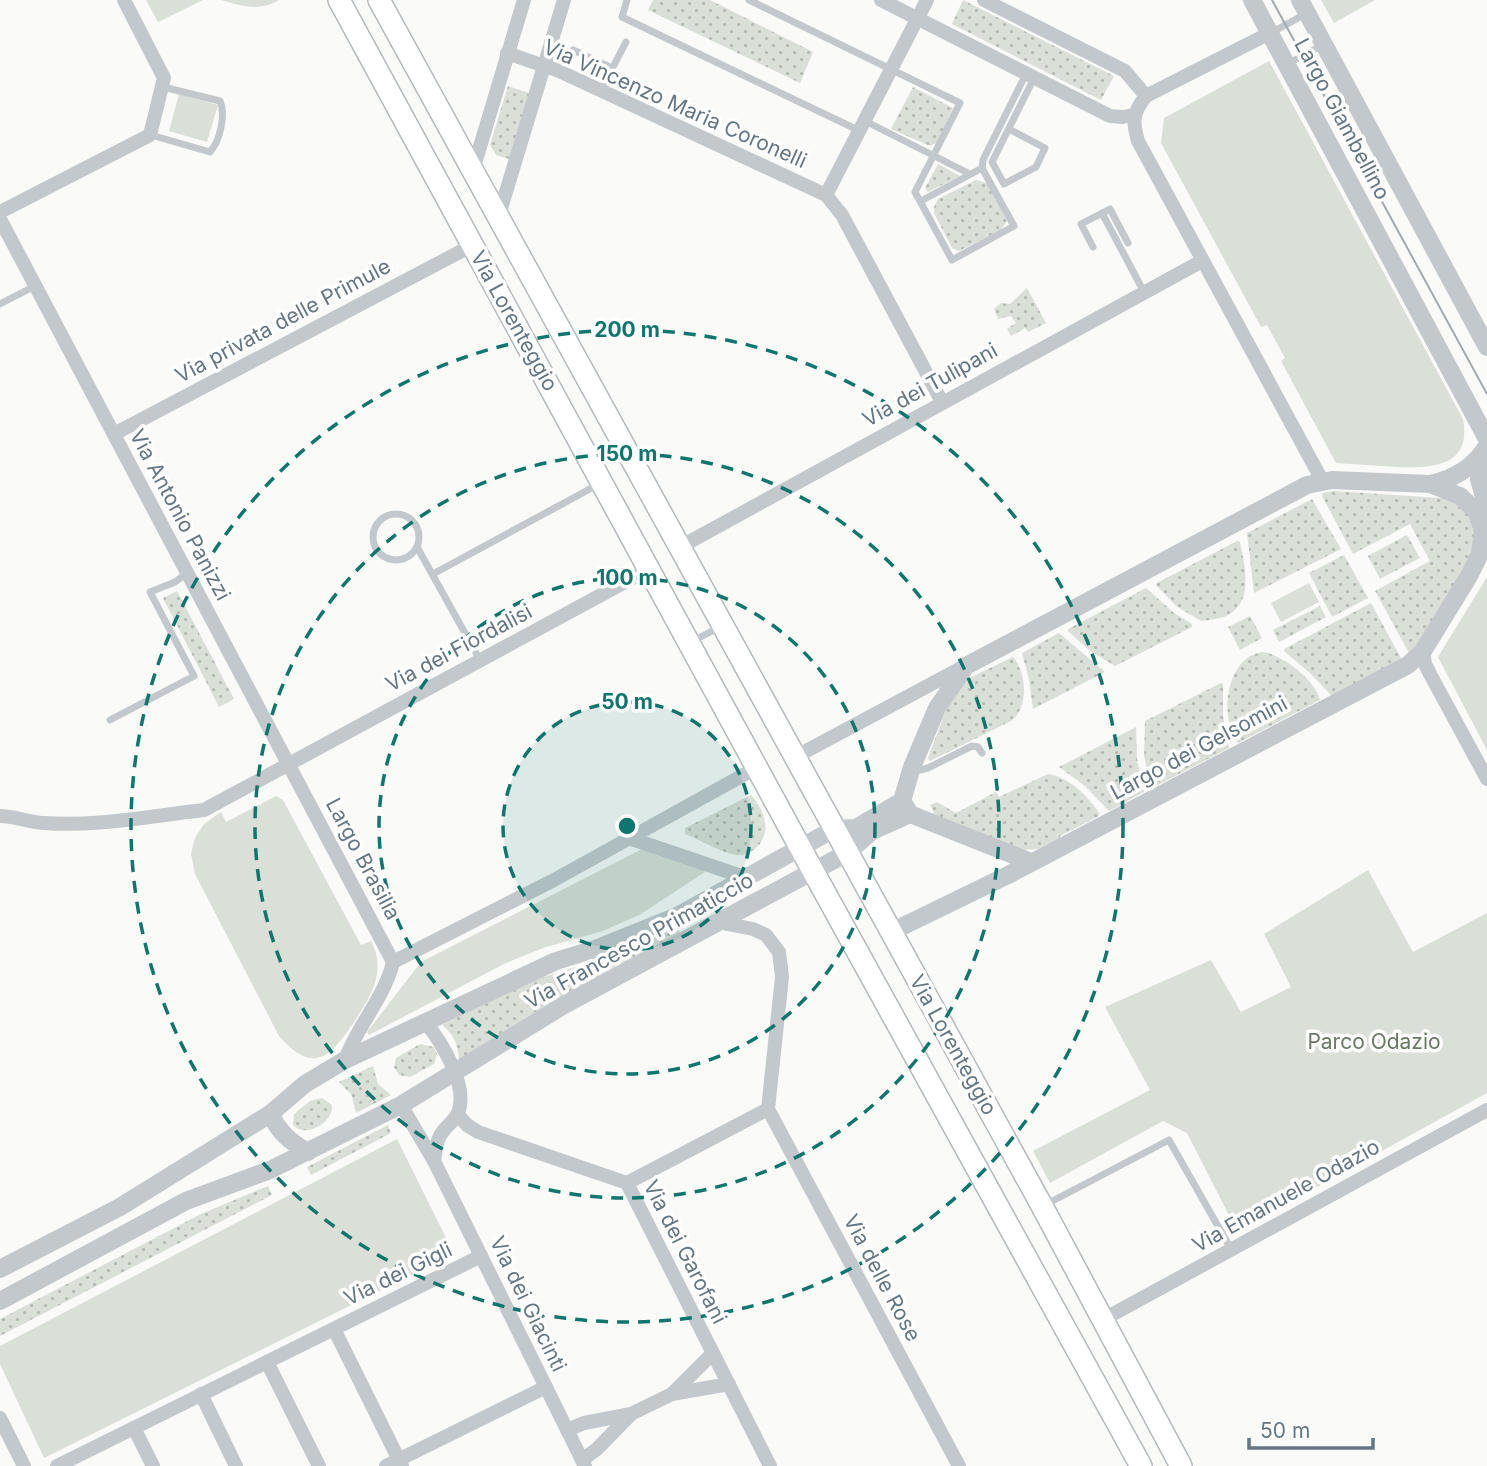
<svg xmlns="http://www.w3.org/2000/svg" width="1487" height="1466" font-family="Inter,sans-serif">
  <defs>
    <pattern id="grass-dots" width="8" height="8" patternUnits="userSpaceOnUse" patternTransform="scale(1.75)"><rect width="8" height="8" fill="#dadfd7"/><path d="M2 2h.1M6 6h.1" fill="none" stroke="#b4b9b4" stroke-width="1.8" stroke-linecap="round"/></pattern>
  </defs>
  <rect width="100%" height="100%" fill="#fafaf8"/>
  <g fill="url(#grass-dots)">
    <path d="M653,0h57l103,52 -13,31 -152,-73z"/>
    <path d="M963,0l151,76 -13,24 -149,-76z"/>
    <path d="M508,86l21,7 -20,66 -13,-4 -6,-10z"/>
    <path d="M913,87l40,21 -15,34 -8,4 -39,-17z"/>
    <path d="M938,164l22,12 -32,16 -3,-4z"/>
    <path d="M976,180l11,3 20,38 -6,9 -42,21 -7,-3 -18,-35v-6l4,-8z"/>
    <path d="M1027,288l19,35 -18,9 -3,-4 -14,8 -4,-7 9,-6 -5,-7 -13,3 -4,-10 7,-6 9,1z"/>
    <path d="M1333,491l108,7 15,5 12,11 7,14 -3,26 -55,94 -8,5 -34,-62 55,-30 -20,-37 -57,30 -31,-58 1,-3z"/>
    <path d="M1312,499l29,50 -87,44 -7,-60z"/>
    <path d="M1407,535l13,23 -40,21 -12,-23z"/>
    <path d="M1237,541l3,1c5,26 15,62 -16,75 -7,2 -15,3 -23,4l-25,-15 -20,-21 1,-2z"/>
    <path d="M1344,555l24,43 -36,19 -23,-44z"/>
    <path d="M1146,588l28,25 18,11v3l-77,39 -26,-16 -21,-19v-2z"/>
    <path d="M177,591l57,108 -15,8 -56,-109z"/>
    <path d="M1371,603l31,57 -70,36 -23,-24 -24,-20 -1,-3z"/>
    <path d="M1320,606l6,11 -47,25 -6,-12z"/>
    <path d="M1250,616l12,22 -22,12 -12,-23z"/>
    <path d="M1059,633l46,39 -72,37 -4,-29 -7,-27z"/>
    <path d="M1262,652c20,2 53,28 58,48l-82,43c-19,-25 -13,-85 24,-91z"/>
    <path d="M1013,657c14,16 16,51 -2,64l-81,40 -2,-3 22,-59 17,-20z"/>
    <path d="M1221,683l2,1v31l6,33 -75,39 -3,-1 -7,-30 1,-35z"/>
    <path d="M1136,727l1,32 7,33 -35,19 -24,-25 -26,-19z"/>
    <path d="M1048,774c21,3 40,22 51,39v3l-39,20v3l-23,10 -16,1 -84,-31 -7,-14 7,-3 19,11 40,-21 3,5z"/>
    <path d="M751,795c13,14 22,38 5,53 -6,5 -13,8 -20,7 -17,-3 -35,-15 -51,-21v-6z"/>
    <path d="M677,927l4,1 -2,6 -123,65 -97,61c-1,-15 -5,-26 -17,-35l80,-41 113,-36z"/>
    <path d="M420,1044l14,3 3,7 -3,10 -24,13 -11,-2 -5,-8 2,-9z"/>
    <path d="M373,1066l5,18 13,11 -35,18 -5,-19 -12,-12z"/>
    <path d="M322,1098l10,7c2,17 -26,34 -39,20l1,-11 16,-13z"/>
    <path d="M388,1125l3,8 -80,42 -4,-8z"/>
    <path d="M268,1186l4,9 -272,141v-17l201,-105z"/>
  </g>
  <g fill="#dadfd7">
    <path d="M146,0h57l-45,22z"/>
    <path d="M221,0h58c-20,12 -37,6 -58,0z"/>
    <path d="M1321,0h54l-41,23z"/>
    <path d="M1269,61l194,358c9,48 -31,49 -66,48 -20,-1 -40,-3 -61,-4l-55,-102 4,-3 -18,-33 -6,2 -100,-184 3,-25z"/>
    <path d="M179,94l39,11 -11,37 -38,-11z"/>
    <path d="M1487,577v173l-49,-93z"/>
    <path d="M1309,583l10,19 -38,20 -10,-19z"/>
    <path d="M276,796l7,4 78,145 10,-4c16,30 0,55 -17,81 -24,36 -41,53 -75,14l-84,-162 -4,-20 4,-16 9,-14 17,-12 5,10z"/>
    <path d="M642,849l62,19 1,4 -64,42 -38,17 -60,17 -39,16 -135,71 -2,-3 54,-70z"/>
    <path d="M1368,870l45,82 74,-39v180l-250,138 -50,-98 -24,-12 -113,62 -17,-32 117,-61 -45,-83 106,-47 30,52 50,-25 -27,-53z"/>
    <path d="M397,1139l57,115 -410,204 -44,-94v-18z"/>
  </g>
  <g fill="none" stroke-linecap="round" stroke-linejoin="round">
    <defs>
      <g id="primary">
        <path d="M339,0l474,871 328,595"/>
        <path d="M379,0l663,1206 139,260"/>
      </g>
    </defs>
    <use href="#primary" stroke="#b5babe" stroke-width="24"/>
    <g stroke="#c3c8cc" stroke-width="7">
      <path d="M627,0l-5,17 238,114"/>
      <path d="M749,0l211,103 -45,89 37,68 62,-34 -32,-58 -61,33"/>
      <path d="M1271,33l36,-20"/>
      <path d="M573,50l39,18"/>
      <path d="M1287,64l36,-19"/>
      <path d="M601,90l25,-48"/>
      <path d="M865,121l105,53"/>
      <path d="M1009,129l36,19 -9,19 -32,17 -12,-22 42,-84"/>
      <path d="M151,135l59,17c10,-11 16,-37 10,-51l-57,-14"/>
      <path d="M982,168l1,-8 43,-86"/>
      <path d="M1102,213l42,79"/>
      <path d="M1093,247l-12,-23 29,-15 18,34"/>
      <path d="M0,304l35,-18"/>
      <circle cx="396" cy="537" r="23"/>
      <path d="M417,547l63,113"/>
      <path d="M433,574l166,-90"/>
      <path d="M691,642l29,-15"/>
      <path d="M110,720l84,-44 -44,-84 25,-10 12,-9"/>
      <path d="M913,767l7,3 8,-2 44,-22 6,1 4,6"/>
      <path d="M1043,1206l126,-66 62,109"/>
    </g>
    <g stroke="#c3c8cc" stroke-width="14">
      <path d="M881,0l229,116 13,1 10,-2"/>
      <path d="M984,0l141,71 21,25"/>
      <path d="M1270,33l-124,63c-13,16 -14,25 -8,45l185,341"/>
      <path d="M507,53l52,18 267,124 16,20 100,187"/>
      <path d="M473,170l51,-170"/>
      <path d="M826,195l101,-195"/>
      <path d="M0,212l150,-77 14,-57 -40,-78"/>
      <path d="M499,215l65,-215"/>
      <path d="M0,219l393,743c-8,35 -36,64 -48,98"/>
      <path d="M114,434l359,-189"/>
      <path d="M680,547l522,-286"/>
      <path d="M1423,651l2,13 5,10 57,105"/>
      <path d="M795,757l170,-91"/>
      <path d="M0,816c14,0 28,6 43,7 54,4 107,-7 161,-13l445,-241"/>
      <path d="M629,838l118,40"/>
      <path d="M717,922l36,7 13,6 13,17 3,25 -14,132 191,357"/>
      <path d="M393,962l161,-82 204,-113"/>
      <path d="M425,1022c16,19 44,64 33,91 -3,7 -9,11 -14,17 -8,9 -8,20 -10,31"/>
      <path d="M401,1105l33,56 151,305"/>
      <path d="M458,1115l9,10 11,7 149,51 143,283"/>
      <path d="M627,1183l141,-74"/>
      <path d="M1104,1319l383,-209"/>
      <path d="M334,1329l68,137"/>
      <path d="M267,1362l52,104"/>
      <path d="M201,1394l35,72"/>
      <path d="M672,1394l41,-41"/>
      <path d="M0,1418l24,48"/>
      <path d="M134,1428l19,38"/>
      <path d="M567,1430l17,-7 47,-9 41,-20 57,-10"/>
      <path d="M582,1460l15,-11 34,-35"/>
      <path d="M57,1466l424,-210"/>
      <path d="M386,1466l160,-79"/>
    </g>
    <g stroke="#c3c8cc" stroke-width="18">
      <path d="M1252,0l235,439"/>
      <path d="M1300,0l187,347"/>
      <path d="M1483,453l-4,26 8,29"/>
      <path d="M1430,484c24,-5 44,-17 57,-38"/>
      <path d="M904,804l6,10 121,48"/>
      <path d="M270,1114c10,19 20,28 38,38"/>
      <path d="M0,1269l120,-62 150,-93 35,-30 40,-24 211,-99 39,-12 82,-33 157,-87 22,-1 46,-27 10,-34 25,-59 29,-42 341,-181 25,-5 98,4 30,12 16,15 7,19 -3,24 -11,22 -46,75 -15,14 -400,210 -117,57"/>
      <path d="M0,1301l186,-100 84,-31 131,-65 163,-100 283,-152 25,-22 38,-17"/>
    </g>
    <use href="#primary" stroke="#fff" stroke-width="21"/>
    <path stroke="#a2aab0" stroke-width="2" d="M1272,0l215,394"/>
  </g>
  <circle cx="627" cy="826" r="124" fill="#0f766e" fill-opacity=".12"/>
  <g fill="none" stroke="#0f766e" stroke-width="3.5" stroke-dasharray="12 9">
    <circle cx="627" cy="826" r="124"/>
    <circle cx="627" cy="826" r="248"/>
    <circle cx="627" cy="826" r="372"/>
    <circle cx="627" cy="826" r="496"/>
  </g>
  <g text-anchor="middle" stroke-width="7" stroke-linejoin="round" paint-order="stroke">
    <g font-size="21" fill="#657683" stroke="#fff">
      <text transform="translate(675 104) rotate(24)" y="7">Via Vincenzo Maria Coronelli</text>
      <text transform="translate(1342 119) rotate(62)" y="7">Largo Giambellino</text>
      <text transform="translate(283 321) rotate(-28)" y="7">Via privata delle Primule</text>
      <text transform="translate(514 321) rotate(61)" y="7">Via Lorenteggio</text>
      <text transform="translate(930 385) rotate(-29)" y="7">Via dei Tulipani</text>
      <text transform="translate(180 515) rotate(62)" y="7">Via Antonio Panizzi</text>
      <text transform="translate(459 648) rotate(-28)" y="7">Via dei Fiordalisi</text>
      <text transform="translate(1199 748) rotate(-28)" y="7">Largo dei Gelsomini</text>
      <text transform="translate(363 859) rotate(62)" y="7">Largo Brasilia</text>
      <text transform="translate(639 941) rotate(-29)" y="7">Via Francesco Primaticcio</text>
      <text transform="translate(953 1045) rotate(61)" y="7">Via Lorenteggio</text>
      <text transform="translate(1286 1196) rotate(-29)" y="7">Via Emanuele Odazio</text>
      <text transform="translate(685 1252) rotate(63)" y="7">Via dei Garofani</text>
      <text transform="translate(398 1274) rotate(-26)" y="7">Via dei Gigli</text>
      <text transform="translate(882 1278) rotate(62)" y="7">Via delle Rose</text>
      <text transform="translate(528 1304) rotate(64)" y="7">Via dei Giacinti</text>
    </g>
    <g font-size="21" fill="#687a64" stroke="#fff">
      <text x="1374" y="1049">Parco Odazio</text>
    </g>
  </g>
  <circle cx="627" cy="826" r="10" fill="#0f766e" stroke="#fff" stroke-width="3.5"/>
  <g font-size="21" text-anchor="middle" font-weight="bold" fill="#0f766e" stroke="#fff" stroke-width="7" stroke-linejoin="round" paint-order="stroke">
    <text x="627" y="337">200 m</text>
    <text x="627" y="461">150 m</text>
    <text x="627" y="585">100 m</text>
    <text x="627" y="709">50 m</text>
  </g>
  <path d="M1249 1438v10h124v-10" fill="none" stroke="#657683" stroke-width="3.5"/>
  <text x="1260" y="1438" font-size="21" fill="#657683" stroke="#ffffff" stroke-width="5" paint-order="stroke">50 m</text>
</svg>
